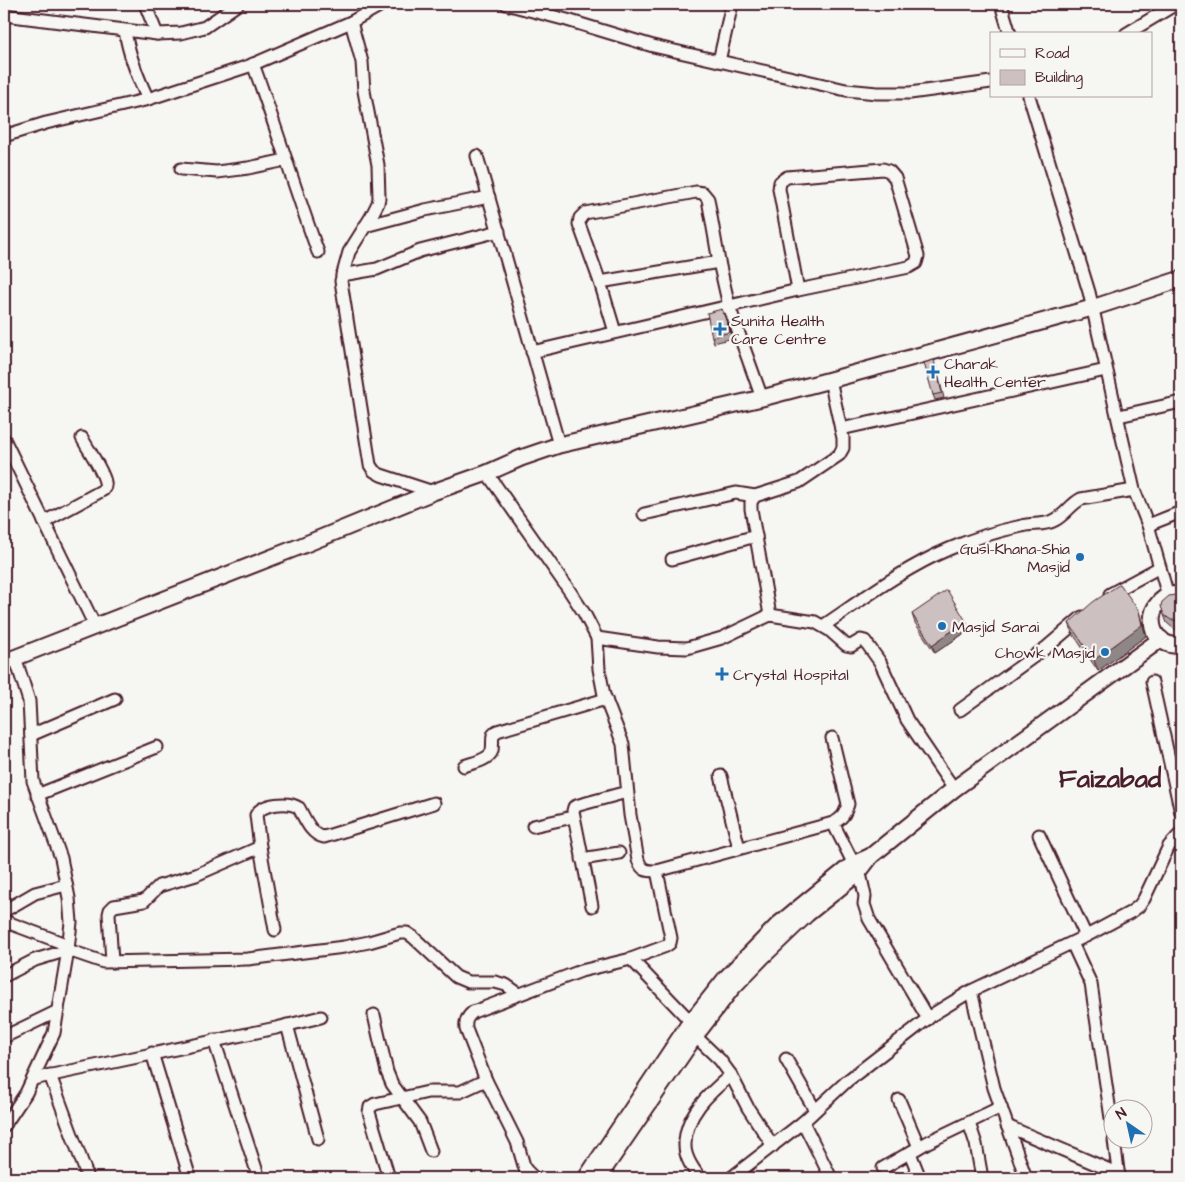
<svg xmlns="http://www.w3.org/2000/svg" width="1185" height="1182" font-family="'Architects Daughter',sans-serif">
  <rect width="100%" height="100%" fill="#f6f6f2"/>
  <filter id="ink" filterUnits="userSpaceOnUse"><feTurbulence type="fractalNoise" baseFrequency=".02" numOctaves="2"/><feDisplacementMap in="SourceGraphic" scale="10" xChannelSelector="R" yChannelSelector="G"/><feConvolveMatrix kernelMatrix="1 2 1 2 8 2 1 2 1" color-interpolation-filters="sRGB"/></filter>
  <g filter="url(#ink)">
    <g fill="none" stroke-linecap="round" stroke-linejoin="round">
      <defs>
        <g id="minor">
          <path d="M145,4l12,30"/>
          <path d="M506,4l61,16 86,26 193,44 31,3h33l81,-11"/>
          <path d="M1001,4l9,30"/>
          <path d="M4,15l153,19 24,-1 24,-6 33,-23"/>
          <path d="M351,22l11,40 2,29 14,74 1,33 -1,5 -7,14 -22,35 -8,29 29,184 4,6 7,4 52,17"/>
          <path d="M125,31c4,25 12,45 23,68"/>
          <path d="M1126,34l50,-30"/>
          <path d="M719,61l13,-57"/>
          <path d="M253,64c23,62 42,126 65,188"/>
          <path d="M1029,96l60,196 45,198 14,35 20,71"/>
          <path d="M4,136l42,-13 99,-23 104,-34 102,-44 32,-18"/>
          <path d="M477,156l82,289"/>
          <path d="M181,169l36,3 31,-4 38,-8"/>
          <path d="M883,169l6,2 6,7 23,78 -2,7 -7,4 -111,23 -19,-101 1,-7 7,-5z"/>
          <path d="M365,226l60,-16 64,-13"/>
          <path d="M342,275l35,-6 43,-18 79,-20"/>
          <path d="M600,282l119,-20"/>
          <path d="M615,332l-15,-50 -21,-58 1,-6 5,-5 111,-21 7,1 5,6 11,63 10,44 33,92"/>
          <path d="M532,352l266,-62"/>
          <path d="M1119,416l62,-14"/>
          <path d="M841,429l265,-59"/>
          <path d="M4,439l91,187"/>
          <path d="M487,473l82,117 15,23 13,25 61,9 29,1 35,-10 48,-23 45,7 14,8 17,15 5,1 10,-6 4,1 15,21 27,58 47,69"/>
          <path d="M644,514l92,-21 19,3"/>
          <path d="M44,522l59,-32c2,-3 3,-4 2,-8 -2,-11 -17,-33 -23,-44"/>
          <path d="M1148,525l33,-13"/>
          <path d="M672,559l84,-23"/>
          <path d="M1110,594l50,-27"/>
          <path d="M770,615l-19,-106v-7l4,-6 44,-14 40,-27 4,-7v-10l-13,-58"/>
          <path d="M823,626c40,-27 81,-58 126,-77 23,-10 48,-18 73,-23 10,-3 23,0 33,-6 10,-5 16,-16 26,-21l53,-9"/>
          <path d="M597,638l2,31 5,26 19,49 7,71 8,45c4,11 9,11 19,11l176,-48c9,-4 12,-9 15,-19l-16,-66"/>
          <path d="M1152,682l29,131"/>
          <path d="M960,710l87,-63 35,-30"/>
          <path d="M31,735l84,-36"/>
          <path d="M464,766c8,-3 25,-6 28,-15 1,-5 0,-11 1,-16l4,-4 109,-32"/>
          <path d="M721,776l18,72"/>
          <path d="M37,795l120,-48"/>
          <path d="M833,823l28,55 4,18 -1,8 5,15 59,100"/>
          <path d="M533,826l40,-9"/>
          <path d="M1039,835l47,101"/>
          <path d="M582,859l37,-6"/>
          <path d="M592,906l-19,-95 1,-4 5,-2 48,-13"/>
          <path d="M4,911l31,-18 31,-8"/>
          <path d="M4,921l64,24"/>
          <path d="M275,930l-15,-83 -4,-32c6,-12 33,-14 43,-7 6,11 12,27 25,29l110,-34"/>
          <path d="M1072,943l19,41 21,141"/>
          <path d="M631,959l65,68"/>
          <path d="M112,962l-3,-48 1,-4 4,-4 30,-5 15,-15 37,-11 64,-28"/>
          <path d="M4,976l31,-16 33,-10 35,12 145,-3 96,-12 25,-5 31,-9h7l6,4 43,40 12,5h27l11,3 13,9"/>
          <path d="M971,991l23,97 32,90"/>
          <path d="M374,1015l13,57 5,12 28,38 11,29"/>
          <path d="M287,1025l31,114"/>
          <path d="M695,1036l25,24 11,15 17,33 25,38"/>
          <path d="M4,1037l54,-26"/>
          <path d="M214,1040l45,138"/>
          <path d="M152,1053l38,125"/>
          <path d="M786,1059l29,51"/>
          <path d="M50,1075l38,103"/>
          <path d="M33,1079l243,-51 45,-11"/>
          <path d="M899,1100l20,47"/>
          <path d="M803,1122l28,56"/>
          <path d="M969,1123l7,21 6,34"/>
          <path d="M4,1126l22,-33 28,-60 14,-83 3,-28 -2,-24 -8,-40 -28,-77 -4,-80 -14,-44"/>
          <path d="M1007,1126l112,48"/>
          <path d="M1114,1140l5,38"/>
          <path d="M910,1153l10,25"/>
          <path d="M883,1168l45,-26 73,-35"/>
          <path d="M389,1178l-20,-66 1,-5 5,-3 53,-12h32l26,-12"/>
          <path d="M534,1178l-9,-9 -8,-27 -31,-62 -20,-51c-1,-8 1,-12 7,-17l108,-41 50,-12 35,-13 4,-3 1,-5 -14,-67"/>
          <path d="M700,1178c-7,-9 -15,-20 -15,-32 -1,-30 24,-53 46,-71"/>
          <path d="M731,1178l72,-56 44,-41 88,-68 36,-22 121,-58 39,-21 8,-6 5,-7 25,-53 12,-13"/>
        </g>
        <g id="major">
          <path d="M1181,594c-39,-1 -38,55 0,51"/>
          <path d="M4,662l297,-116 132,-54 54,-19 34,-15 38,-13 203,-47 68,-18 262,-72 89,-29"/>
          <path d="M586,1178l101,-151 39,-49 53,-54 74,-60 16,-7"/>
          <path d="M598,1178l97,-142 37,-48 31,-32 44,-42 51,-41 13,-17 83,-67 207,-150"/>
        </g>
      </defs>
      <use href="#minor" stroke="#4a1f2b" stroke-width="15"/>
      <use href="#major" stroke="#4a1f2b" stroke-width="19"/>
      <use href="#minor" stroke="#f6f6f2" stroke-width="11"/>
      <use href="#major" stroke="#f6f6f2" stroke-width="15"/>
    </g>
    <g fill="#afa6a5" stroke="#4a1f2b">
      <path d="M722,309l11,29 -19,5 -2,-6z"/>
      <path d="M936,366l8,32 -9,2 -2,-5z"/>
      <path d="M1181,594v35h-7l-7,-6 -3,-8z"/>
      <path d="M912,614l54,7 3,9 -34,23 -20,-30z"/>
      <path d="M1143,622l3,14 -48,35 -25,-37 -4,-11z"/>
    </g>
    <g fill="#8f8786" stroke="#4a1f2b">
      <path d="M1139,611l7,25 -48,35 -4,-11z"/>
      <path d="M966,621l3,9 -34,23 -3,-8z"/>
    </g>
    <g fill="#ccc1c0" stroke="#4a1f2b">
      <path d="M722,309l8,23 -18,5 -5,-24z"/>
      <path d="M934,360l8,33 -9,2 -9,-32z"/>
      <path d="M1120,584l19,27 3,14 -48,35 -25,-37 24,-21z"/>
      <path d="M947,590l19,31 -34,24 -20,-31z"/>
      <path d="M1181,594v26h-10l-7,-5 -3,-9 1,-4 7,-6z"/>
    </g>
  </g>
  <g fill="#1f6fb2" stroke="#f6f6f2" stroke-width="2">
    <path d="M717.5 321.5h5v5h5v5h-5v5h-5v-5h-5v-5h5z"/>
    <path d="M930.5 364.5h5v5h5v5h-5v5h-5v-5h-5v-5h5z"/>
    <circle cx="1080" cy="557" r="5"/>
    <circle cx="942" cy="626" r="5"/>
    <circle cx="1105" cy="652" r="5"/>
    <path d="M719.5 666.5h5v5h5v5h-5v5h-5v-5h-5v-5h5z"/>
  </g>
  <g text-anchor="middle" stroke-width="4.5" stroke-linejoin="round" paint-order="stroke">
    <g font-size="16" fill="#4a1f2b" stroke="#f6f6f2" text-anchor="start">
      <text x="731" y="326">Sunita Health<tspan x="731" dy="18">Care Centre</tspan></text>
      <text x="944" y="369">Charak<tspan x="944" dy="18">Health Center</tspan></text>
      <text x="1070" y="554" text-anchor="end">Gusl-Khana-Shia<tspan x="1070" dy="18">Masjid</tspan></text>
      <text x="952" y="632">Masjid Sarai</text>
      <text x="1095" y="658" text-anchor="end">Chowk Masjid</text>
      <text x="733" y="680">Crystal Hospital</text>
    </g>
    <g font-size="26" font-weight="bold" fill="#4a1f2b" stroke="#f6f6f2">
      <text x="1110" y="787">Faizabad</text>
    </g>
  </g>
  <rect width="1185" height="1182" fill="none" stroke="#f6f6f2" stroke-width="20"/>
  <rect x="10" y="10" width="1165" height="1162" fill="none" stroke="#4a1f2b" stroke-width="2" filter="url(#ink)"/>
  <rect x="990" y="32" width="162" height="65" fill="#f6f6f2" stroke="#b1a0a2"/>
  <rect x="1000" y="49" width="25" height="8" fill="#f6f6f2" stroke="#b1a0a2"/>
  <text x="1035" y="58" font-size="15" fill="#4a1f2b">Road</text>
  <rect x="1000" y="70" width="25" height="15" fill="#ccc1c0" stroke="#b1a0a2"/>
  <text x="1035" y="82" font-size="15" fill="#4a1f2b">Building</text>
  <g transform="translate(1128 1124) rotate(326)"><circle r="24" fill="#f6f6f2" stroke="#b1a0a2"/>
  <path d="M0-4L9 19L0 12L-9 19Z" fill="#1f6fb2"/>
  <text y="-8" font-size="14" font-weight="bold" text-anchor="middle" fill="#4a1f2b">N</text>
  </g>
</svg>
